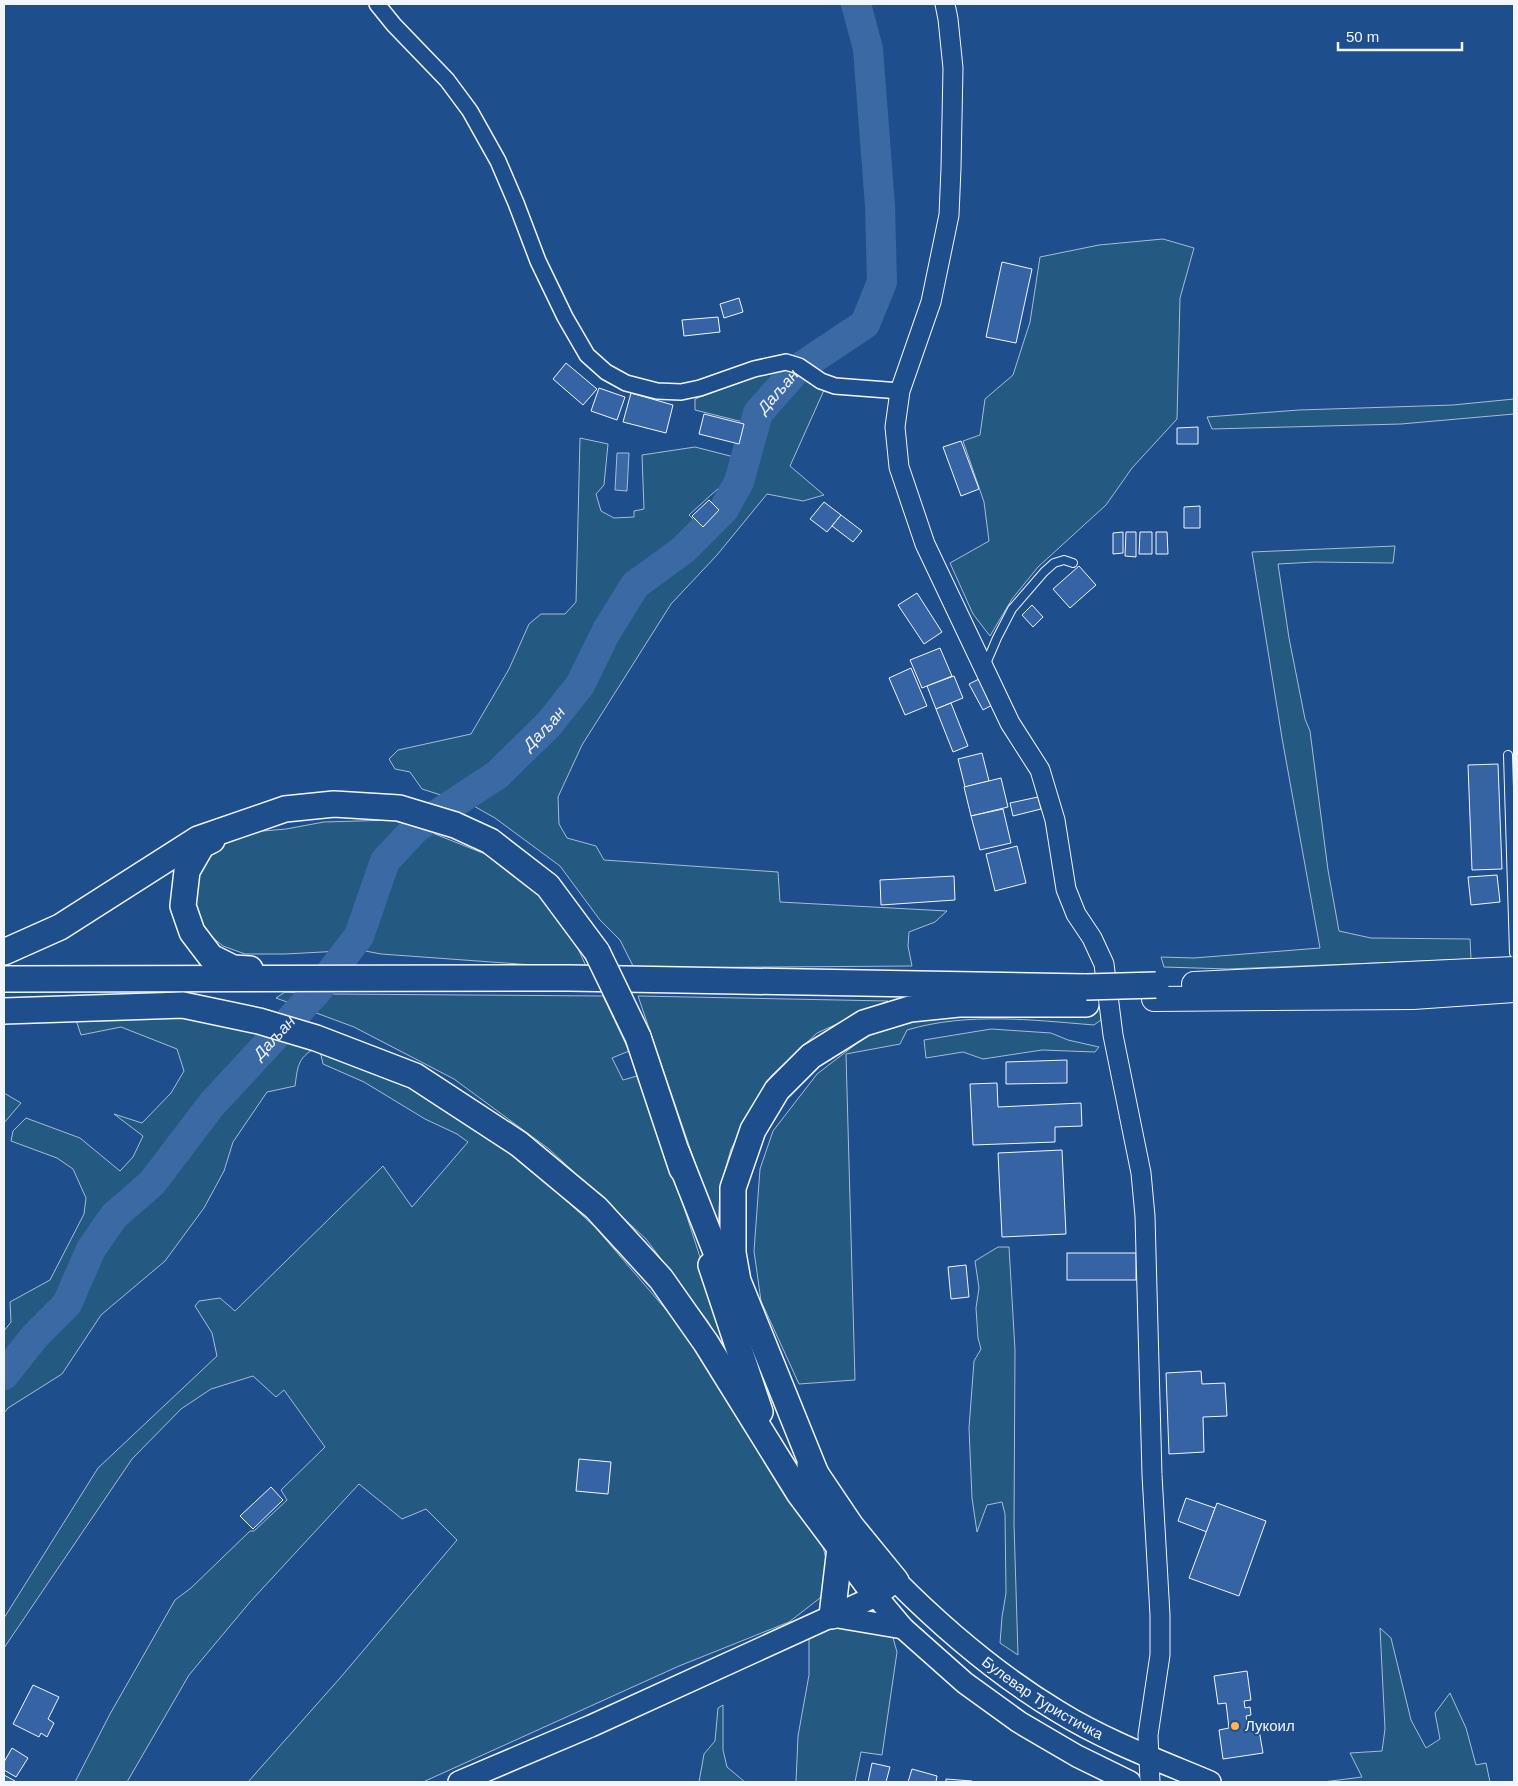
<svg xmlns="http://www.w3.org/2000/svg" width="1518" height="1786" font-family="Arial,sans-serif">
  <rect width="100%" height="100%" fill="#1f4e8c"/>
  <g fill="#245a82" stroke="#a8bbd7" fill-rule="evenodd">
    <path d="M1163,239l31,9 -14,50 -3,121 -45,49 -26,37 -68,62 -26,32 -22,37 -17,-22 -23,-51 39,-22 -5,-39 -21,-61 17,-6 5,-36 28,-24 17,-53 10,-65 59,-12z"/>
    <path d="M777,368h13l35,20 -35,78 34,29 -21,6 -36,-7 -50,61 -46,49 -89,141 -24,52 1,27 8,14 29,8 8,14 174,12 2,30 167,9 -12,11 -26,10 -1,14 4,20 -278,2 -14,-28 -20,-20 -40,-54 -65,-48 -23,-13 -50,-16 -12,-17 -15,-3 -6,-10 9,-9 73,-16 38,-65 20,-45 12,-10h24l11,-12 4,-164 28,6 -4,41 -8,9 5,17 13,7 20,-1v-6l10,-2 -2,-54 53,-8 39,10 6,-2 7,-32 -52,-13v-11zM725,483l14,11 -14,22 -17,18 -19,-19 23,-21z"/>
    <path d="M1514,399v15l-113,10 -189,5 -5,-12 92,-7 154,-5z"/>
    <path d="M1395,546l-2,17 -78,-1 -37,2 11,74 16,81 5,12 18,139 11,61 32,7 99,1 1,20 -243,10 -64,-2 -3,-10 33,1 126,-10 -38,-210 -30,-186z"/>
    <path d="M392,820l43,14 55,22 31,21 24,23 24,29 17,37 -12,2 -193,-14 -21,-4 -75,4h-40l-22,-8 -16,-13 -13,-27 4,-40 26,-23 28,-11 34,-3 38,-7z"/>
    <path d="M285,992l47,2 271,2 26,55 -17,7 11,22 14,-4 5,2 94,290 -29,-48 -61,-81 -97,-90 -95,-70 -100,-52 -78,-29z"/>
    <path d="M638,996l250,5 -71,32 -46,43 -40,73 -11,39 -2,42z"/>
    <path d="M1102,1007l-1,13 -7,5c-62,-5 -126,-13 -187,5l-7,14 -54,10 9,326 -56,4 -38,-83 -7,-50 6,-82 13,-38 44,-57 56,-43 46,-15 110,-7z"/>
    <path d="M137,1010l60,2 58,13 124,44 70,38 71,51 75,69 98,114 56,90 72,108 7,28 -4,22 -4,9 -31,24 -110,44 -256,116h-175l92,-104 117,-138 -31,-31 -24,10 -43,-35 -109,118 -61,73 -62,107h-52l35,-68 65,-114 16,-12 59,-57h4l33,-31 -6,-10 44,-43 -41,-57 -8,7 -23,-21 -42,13 -30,20 -49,50 -128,189v-30l94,-150 119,-112 -5,-23 -17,-27 4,-5 21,-3 15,13 148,-145 29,41 56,-65 -11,-8 -32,-15 -61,-37 -41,-18 -4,-18c-21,11 -21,18 -24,40l-28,6 -34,50 -9,29 -20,37 -39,53 -64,54 -39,59 -54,34 -4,5v-82l7,-9 -1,-20 40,-22 34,-66 2,-16 -13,-29 -16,-11 -46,-17 2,-10 13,-13 54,20 40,33 13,-14 10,-21 -29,-22 28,9 29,-30 13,-22 -7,-22 -56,-22 -40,8 -5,-15 6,-8z"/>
    <path d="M991,1029l60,4 17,7 31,7 -4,5 -53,-2 -59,9 -20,-7 -37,6 -2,-18z"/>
    <path d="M4,1093l17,10 -17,20z"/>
    <path d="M998,1247h11l6,103 -1,174 4,131 -18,-12 2,-26 4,-24 -1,-79 -3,-12 -15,3 -10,27 -5,-34 -3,-70 5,-67 7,-12 -3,-11 -2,-30 3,-20 -4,-27z"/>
    <path d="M834,1623l57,8 6,21 -15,103 -21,-3 -6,30h-59l2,-46 11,-61v-39z"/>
    <path d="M1380,1628l11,10 20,82 15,28 14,-9 -5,-26 15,-20 16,35 10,37 10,-2 4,19h-167l39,-5 -12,-24 32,-2 3,-22z"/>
    <path d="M723,1705v45l4,17 18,15h-46l5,-28 11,-13 3,-33z"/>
  </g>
  <path fill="#3b69a3" stroke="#a8bbd7" d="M617,453h12l-2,38 -12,-1z"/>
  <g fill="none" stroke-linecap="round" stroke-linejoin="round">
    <path stroke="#3b69a3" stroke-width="30" id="s1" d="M4,1375l31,-39 32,-32 24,-55 23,-33 38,-33 60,-79 103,-111 44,-57 26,-75 31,-33 81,-53 52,-51 31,-39 26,-53 29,-47 48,-35 41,-41 15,-27 19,-69 38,-43 69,-46 17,-42 -2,-76 -12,-157 -12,-45"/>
  </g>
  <g fill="#3563a3" stroke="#f2f6ff">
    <path d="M1002,262l30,7 -16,74 -30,-6z"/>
    <path d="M739,298l4,14 -19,6 -4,-14z"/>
    <path d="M718,317l2,15 -36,4 -2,-16z"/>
    <path d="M566,363l31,26 -14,16 -30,-26z"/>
    <path d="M599,388l26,9 -8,23 -26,-9z"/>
    <path d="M631,393l42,12 -7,28 -43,-11z"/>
    <path d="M704,414l40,10 -5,20 -40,-10z"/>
    <path d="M1198,427v17h-21v-16z"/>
    <path d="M961,441l18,48 -18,7 -18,-49z"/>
    <path d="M709,500l10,10 -16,17 -11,-11z"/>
    <path d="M824,502l17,13 -14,17 -17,-13z"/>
    <path d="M1200,506v22h-16v-21z"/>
    <path d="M841,515l21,16 -9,11 -21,-16z"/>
    <path d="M1123,532v21l-10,1v-21z"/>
    <path d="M1126,532h10v25l-11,-1z"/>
    <path d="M1140,532h12v22h-13z"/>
    <path d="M1156,532h11l1,22h-12z"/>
    <path d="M1079,566l17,19 -26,23 -17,-19z"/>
    <path d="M917,593l25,39 -18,12 -26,-39z"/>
    <path d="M1032,605l11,12 -10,10 -11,-12z"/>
    <path d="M940,648l12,28 -30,12 -12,-28z"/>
    <path d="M911,668l16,38 -22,9 -16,-37z"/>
    <path d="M954,676l9,22 -27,11 -9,-23z"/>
    <path d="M981,678l13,26 -11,6 -14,-26z"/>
    <path d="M951,703l17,43 -15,6 -17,-43z"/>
    <path d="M982,753l7,28 -24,6 -7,-28z"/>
    <path d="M1498,764l4,105 -30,1 -4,-105z"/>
    <path d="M1001,778l7,29 -37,9 -7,-29z"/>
    <path d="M1038,797l3,12 -28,7 -3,-13z"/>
    <path d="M1003,809l8,34 -31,7 -9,-34z"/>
    <path d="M1017,846l9,37 -31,8 -9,-37z"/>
    <path d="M1497,875l3,27 -29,3 -3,-28z"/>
    <path d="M954,876l1,24 -74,5 -1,-25z"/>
    <path d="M1067,1060v23l-61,1v-22z"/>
    <path d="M997,1083l1,24 83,-4 1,23 -27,1v15l-82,3 -3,-61z"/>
    <path d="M1062,1150l4,84 -64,3 -4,-84z"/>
    <rect x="1067" y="1253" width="69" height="27"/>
    <path d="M966,1265l3,32 -18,2 -3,-32z"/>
    <path d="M1201,1371l1,13 23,-1 2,33 -24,1 1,35 -35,2 -3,-81z"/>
    <path d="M579,1459l32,3 -3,32 -32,-3z"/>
    <path d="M271,1487l12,13 -30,29 -13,-13z"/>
    <path d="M1186,1498l29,10 -8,24 -29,-11z"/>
    <path d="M1217,1503l49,18 -27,75 -50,-18z"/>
    <path d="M1247,1671l4,29 -7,1 1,7 5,-1 1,8 -5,1 2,10 10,-2 5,29 -40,6 -4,-29 10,-2 -3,-25 -8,1 -4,-28z"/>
    <path d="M33,1685l26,12 -11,22 6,4 -7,14 -6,-4 -2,4 -26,-13z"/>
    <path d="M12,1748l16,10 -12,19 -12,-7v-8z"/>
    <path d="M872,1763l18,4 -4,15h-18z"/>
    <path d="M912,1769l25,7 -1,6h-28z"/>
    <path d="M4,1775l11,6 -1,1h-10z"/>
    <path d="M946,1779l26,2 -1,1h-25z"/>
  </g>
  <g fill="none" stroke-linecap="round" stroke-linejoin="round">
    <defs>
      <g id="service">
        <path d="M985,666l12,-28 15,-29 32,-37 10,-9 10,-3 9,3"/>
        <path d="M1508,755l6,198"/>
      </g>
      <path id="minor" d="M377,4l17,21 53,55 23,31 28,50 18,42 22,58 27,56 22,38 19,17 20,11 31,8 24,1 19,-4 54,-19 32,-7 13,4 22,15 14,5 65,5"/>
      <path id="tertiary" d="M945,4l3,15 5,49 -2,100 -2,47 -18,87 -31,89 -5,36 4,40 26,77 85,179 30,47 15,50 11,69 10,25 16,24 12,26 9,71 28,138 4,43 7,259 8,140v40l-12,80 2,47"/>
      <g id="secondary">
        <path d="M876,1596l27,32 62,55 54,39 58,34 53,26"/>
        <path d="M832,1616l71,12"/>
        <path id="s2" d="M459,1782l132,-56 285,-130 20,-15c50,50 103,95 163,131 47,29 101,49 151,70"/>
      </g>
      <g id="primary">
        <path d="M1194,984l320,-15"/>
        <path d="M1154,999l259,-2 101,-7"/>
      </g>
      <g id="trunk">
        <path d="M212,840l-10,5 -15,26 -4,35 9,26 19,25 22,11 17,1"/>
        <path d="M4,952l56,-25 138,-88 87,-30 49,-5 65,4 56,17 35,16 58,45 49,66"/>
        <path d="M4,979l565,-1 517,9"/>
        <path d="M4,1011l179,-6 76,16 57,17 99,38 104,68 77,64 65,71 45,64 93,150 77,103"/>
        <path d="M638,1037l44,132"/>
        <path d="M677,1153l50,127"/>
        <path d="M711,1265l49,147"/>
        <path d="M810,1465l41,61 45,55"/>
        <path d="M818,1479l-80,-198 -5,-28v-65l20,-58 24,-40 34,-34 53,-33 46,-14 49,-5h127"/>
        <path d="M832,1616l8,-68"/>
      </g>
    </defs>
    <use href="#service" stroke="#f2f6ff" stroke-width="10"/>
    <use href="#minor" stroke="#f2f6ff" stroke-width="18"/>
    <use href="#tertiary" stroke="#f2f6ff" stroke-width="21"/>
    <use href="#secondary" stroke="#f2f6ff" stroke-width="24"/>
    <use href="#primary" stroke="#f2f6ff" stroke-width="26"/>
    <use href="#trunk" stroke="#f2f6ff" stroke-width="28"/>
    <use href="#service" stroke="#1f4e8c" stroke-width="8"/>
    <use href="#minor" stroke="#1f4e8c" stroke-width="15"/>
    <use href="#tertiary" stroke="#1f4e8c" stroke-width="19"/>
    <use href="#secondary" stroke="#1f4e8c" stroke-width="21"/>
    <use href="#primary" stroke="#1f4e8c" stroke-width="24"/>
    <use href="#trunk" stroke="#1f4e8c" stroke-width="25"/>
    <defs>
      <g id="trunk-bridge">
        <path d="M597,952l41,85"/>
        <path d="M1086,987l70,-2"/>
      </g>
    </defs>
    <use href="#trunk-bridge" stroke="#f2f6ff" stroke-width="28" stroke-linecap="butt"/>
    <use href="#trunk-bridge" stroke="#1f4e8c" stroke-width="25"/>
  </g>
  <circle fill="#ffb74d" stroke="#1f4e8c" stroke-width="2" cx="1235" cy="1726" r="5"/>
  <g text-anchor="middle" stroke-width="4" stroke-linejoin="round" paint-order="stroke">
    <g font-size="15" fill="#f2f6ff" stroke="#1f4e8c">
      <text dy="5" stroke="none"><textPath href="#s2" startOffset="670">Булевар Туристичка</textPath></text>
    </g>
    <g font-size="15" fill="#f2f6ff" stroke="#1f4e8c" text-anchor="start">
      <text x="1245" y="1731">Лукоил</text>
    </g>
    <g font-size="16" font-style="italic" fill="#f2f6ff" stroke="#1f4e8c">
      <text dy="6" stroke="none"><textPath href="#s1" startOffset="1276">Даљан</textPath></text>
      <text dy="6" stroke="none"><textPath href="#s1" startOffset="856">Даљан</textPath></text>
      <text dy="6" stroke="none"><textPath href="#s1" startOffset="436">Даљан</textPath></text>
    </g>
  </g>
  <rect width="1518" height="1786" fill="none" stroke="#f2f6ff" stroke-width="10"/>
  <path d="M1338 42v8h124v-8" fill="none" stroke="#f2f6ff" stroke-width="2.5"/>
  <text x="1346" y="42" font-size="15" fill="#f2f6ff" stroke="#1f4e8c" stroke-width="4" paint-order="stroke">50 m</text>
</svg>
